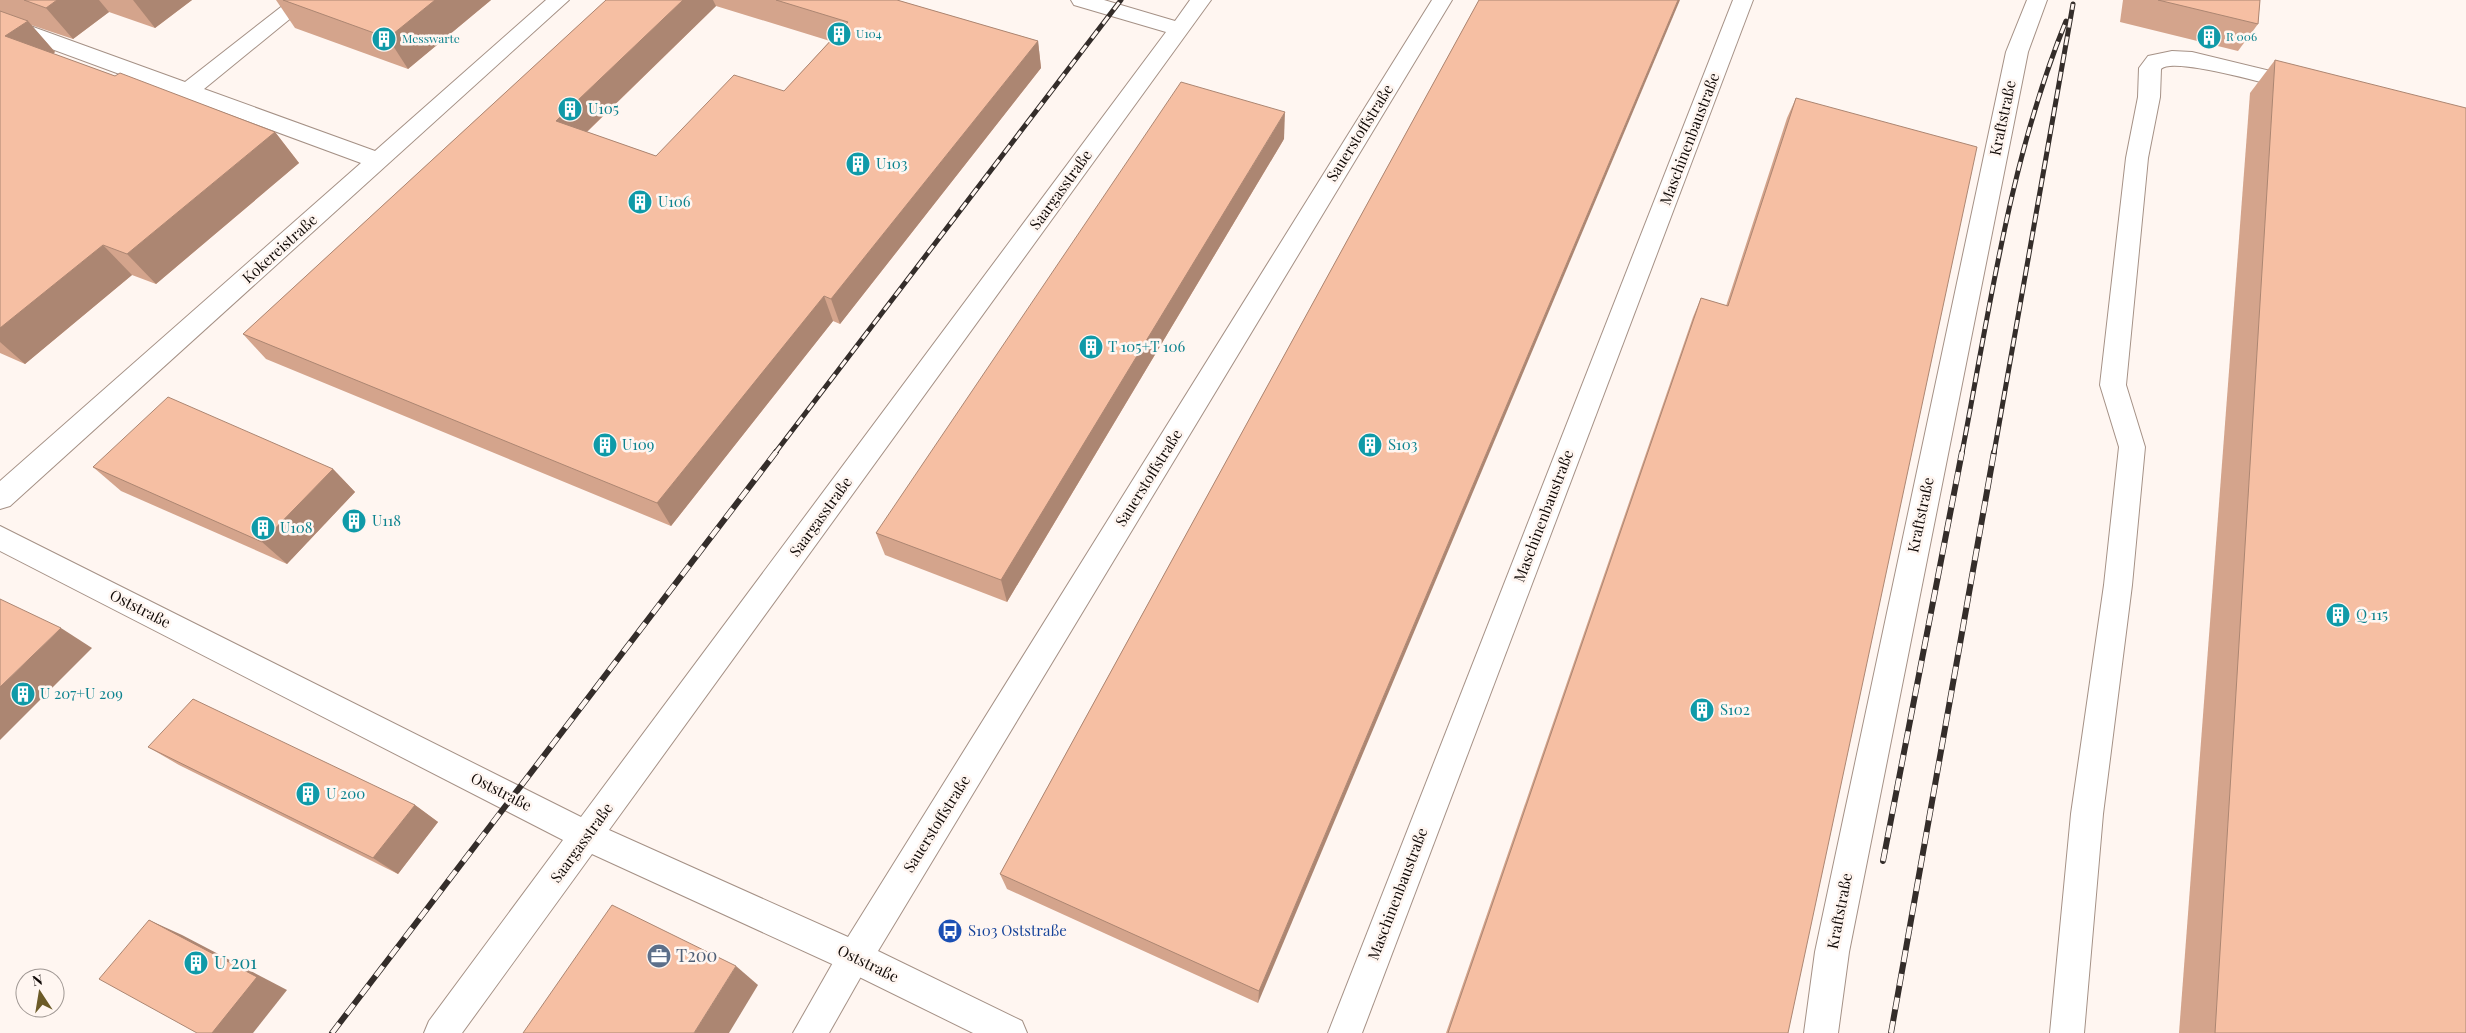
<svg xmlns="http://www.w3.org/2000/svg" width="2466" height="1033" font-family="'Playfair Display',serif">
  <rect width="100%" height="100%" fill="#fff6f1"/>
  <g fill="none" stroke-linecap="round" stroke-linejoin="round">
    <defs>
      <g id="service">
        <path d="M2172,51l20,1 107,26 8,2 3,5 -3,5 -8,2c-22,-5 -125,-36 -138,-23l-1,28 -12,61 -22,227 19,62 -13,138 -29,229 -19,219h-34l21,-219 33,-229 15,-138 -19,-62 26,-227 12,-61 1,-29 9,-12z"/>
        <path d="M855,940l12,5 5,12 -43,76h-36l50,-88z"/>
      </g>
      <g id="minor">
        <path d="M290,0h23l-109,89 171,62 171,-151h23l-559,506 -10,3v-28l361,-318 -361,-133v-15l185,67z"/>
        <path d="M1071,0h33l71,21 15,-21h21l-602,830 239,107 584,-937h20l-574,951 144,70 5,12h-54l-130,-64 -251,-115 -130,179h-38l5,-12 134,-181 -563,-289v-25l581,291 585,-785 -92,-27z"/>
        <path d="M1733,0h20l-391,1033h-34z"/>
        <path d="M2027,0h20l-19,52 -179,900 -11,81h-34l11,-81 191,-900z"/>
      </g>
    </defs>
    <use href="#service" stroke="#a59186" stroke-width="2"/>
    <use href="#minor" stroke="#a59186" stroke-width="2"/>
    <use href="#service" fill="#fff" fill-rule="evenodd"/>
    <use href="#minor" fill="#fff" fill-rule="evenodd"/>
    <defs>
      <g id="rail-far1">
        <path d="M775,453l346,-453"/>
        <path d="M1962,453c28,-146 48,-294 104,-432"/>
        <path d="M1994,453l79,-449"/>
      </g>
      <g id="rail">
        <path d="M1883,861l79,-409"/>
        <path d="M332,1033l444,-581"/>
        <path d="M1891,1033l103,-581"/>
      </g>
    </defs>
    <use href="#rail-far1" stroke="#342d2a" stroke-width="5"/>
    <use href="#rail" stroke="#342d2a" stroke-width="6"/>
    <use href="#rail-far1" stroke="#fff6f1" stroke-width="3" stroke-dasharray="9" stroke-linecap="butt"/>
    <use href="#rail" stroke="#fff6f1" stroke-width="4.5" stroke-dasharray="12" stroke-linecap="butt"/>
  </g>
  <g fill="#d4a48c" fill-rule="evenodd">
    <path d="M0,0h192l-37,28 -46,-16 -36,27 -42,-14 24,27 -2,2 62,22 160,56 24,31 -143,121 -24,-9 -107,89 -25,-11z"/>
    <path d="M276,0h215l-83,69 -113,-41z"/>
    <path d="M606,0h291l141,41 3,27 -201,256 -7,-3 -162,205 -405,-167 -23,-25zM716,6l114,35 -46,50 -128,65 -69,-24z"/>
    <path d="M1479,0l-221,1003 -251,-114 -7,-15z"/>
    <path d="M2123,0h137l-2,24 -20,27 -118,-29z"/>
    <path d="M2275,60l191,973h-287l71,-940z"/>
    <path d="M1796,98l-8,935h-342l247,-716 8,-19 25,8 61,-188z"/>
    <path d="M1284,139l-277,463 -122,-47 -9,-22z"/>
    <path d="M93,467l240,2 22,23 -68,72 -166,-73z"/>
    <path d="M148,747l267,58 23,17 -40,52 -219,-109z"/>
  </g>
  <g fill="#ac8672">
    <path d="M57,0h42l10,12 -36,27 -27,-31z"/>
    <path d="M133,0h59l-37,28z"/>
    <path d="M435,0h56l-83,69 -20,-31z"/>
    <path d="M683,0h30l3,6 -146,142 -14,-27z"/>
    <path d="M1678,0h2l-422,1003 1,-12z"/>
    <path d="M28,21l27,31 -21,16 -29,-32z"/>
    <path d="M1038,41l3,27 -201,256 -9,-25z"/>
    <path d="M1285,112l-1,27 -277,463 -6,-22z"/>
    <path d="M275,132l24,31 -143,121 -29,-30z"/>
    <path d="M103,245l29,30 -107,89 -25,-22v-14z"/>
    <path d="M824,296l9,25 -162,205 -14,-23z"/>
    <path d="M333,469l22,23 -68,72 -25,-22z"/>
    <path d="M61,628l31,20 -92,92v-53z"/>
    <path d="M415,805l23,17 -40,52 -25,-16z"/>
    <path d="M149,920l33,15 105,55 -34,43h-41z"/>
    <path d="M736,966l22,19 -29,48h-35z"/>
  </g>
  <g fill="#f6bfa3" stroke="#ac8672">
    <path d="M24,0h33l-11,8z"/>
    <path d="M283,0h152l-47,38z"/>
    <path d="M606,0h77l-127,121 100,35 78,-81 50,16 64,-69 -72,-22h121l141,41 -207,258 -7,-3 -167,207 -414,-169z"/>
    <path d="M1479,0h199l-419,991 -259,-117z"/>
    <path d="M2158,0h102l-2,24z"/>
    <path d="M0,11l28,10 -23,15 110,40 5,-3 155,59 -148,122 -24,-9 -103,83z"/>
    <path d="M2275,60l191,48v925h-251z"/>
    <path d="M1181,82l104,30 -284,468 -125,-47z"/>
    <path d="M1796,98l181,49 -189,886h-340l253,-735 27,8z"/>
    <path d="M168,397l165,72 -71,73 -169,-75z"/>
    <path d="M0,599l61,29 -61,59z"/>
    <path d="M193,699l222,106 -42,53 -225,-111z"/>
    <path d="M612,905l124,61 -42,67h-171z"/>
    <path d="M149,920l108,57 -45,56h-15l-98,-54z"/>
  </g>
  <defs>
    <symbol id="building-disc" viewBox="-11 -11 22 22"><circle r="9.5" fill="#0f9aa8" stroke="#fff6f1"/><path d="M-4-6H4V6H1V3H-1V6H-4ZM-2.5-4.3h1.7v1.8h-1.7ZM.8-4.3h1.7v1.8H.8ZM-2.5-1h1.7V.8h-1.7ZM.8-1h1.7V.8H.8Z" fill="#fff"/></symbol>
    <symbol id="bus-disc" viewBox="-11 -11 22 22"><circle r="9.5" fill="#1a4fb4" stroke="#fff6f1"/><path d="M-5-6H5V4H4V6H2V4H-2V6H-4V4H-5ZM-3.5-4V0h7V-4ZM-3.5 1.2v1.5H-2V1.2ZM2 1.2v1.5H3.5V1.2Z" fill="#fff"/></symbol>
    <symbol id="office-disc" viewBox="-11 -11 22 22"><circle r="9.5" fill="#5c6f8a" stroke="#fff6f1"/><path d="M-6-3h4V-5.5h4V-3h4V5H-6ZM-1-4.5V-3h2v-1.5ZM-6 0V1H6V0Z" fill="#fff"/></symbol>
  </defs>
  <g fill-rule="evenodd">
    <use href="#building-disc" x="825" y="20" width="28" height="28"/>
    <use href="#building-disc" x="2195" y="23" width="28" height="28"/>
    <use href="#building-disc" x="370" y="25" width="28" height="28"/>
    <use href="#building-disc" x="556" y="95" width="28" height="28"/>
    <use href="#building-disc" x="844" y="150" width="28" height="28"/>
    <use href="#building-disc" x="626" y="188" width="28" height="28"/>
    <use href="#building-disc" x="1077" y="333" width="28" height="28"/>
    <use href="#building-disc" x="591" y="431" width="28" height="28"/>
    <use href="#building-disc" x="1356" y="431" width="28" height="28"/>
    <use href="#building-disc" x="340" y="507" width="28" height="28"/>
    <use href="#building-disc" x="249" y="514" width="28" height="28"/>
    <use href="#building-disc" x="2324" y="601" width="28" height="28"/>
    <use href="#building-disc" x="9" y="680" width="28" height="28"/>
    <use href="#building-disc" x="1688" y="696" width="28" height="28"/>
    <use href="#building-disc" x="294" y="780" width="28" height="28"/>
    <use href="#bus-disc" x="936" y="917" width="28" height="28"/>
    <use href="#office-disc" x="645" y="942" width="28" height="28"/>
    <use href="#building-disc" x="182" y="949" width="28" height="28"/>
  </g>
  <g text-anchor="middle" stroke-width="5" stroke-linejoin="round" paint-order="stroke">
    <g font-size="12" fill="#0d838f" stroke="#fff6f1" text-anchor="start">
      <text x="856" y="38">U104</text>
      <text x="2226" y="41">R 006</text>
      <text x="402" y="43">Messwarte</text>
    </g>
    <g font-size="15" fill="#0d838f" stroke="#fff6f1" text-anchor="start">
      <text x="588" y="114">U105</text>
      <text x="876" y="169">U103</text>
      <text x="658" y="207">U106</text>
      <text x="1108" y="352">T 105+T 106</text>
      <text x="622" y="450">U109</text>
      <text x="1388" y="450">S103</text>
      <text x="372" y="526">U118</text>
      <text x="280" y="533">U108</text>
      <text x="2356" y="620">Q 115</text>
      <text x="40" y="699">U 207+U 209</text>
      <text x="1720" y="715">S102</text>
      <text x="326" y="799">U 200</text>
    </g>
    <g font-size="15" fill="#100906" stroke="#fff6f1">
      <text transform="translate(2003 118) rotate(-78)" y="5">Kraftstraße</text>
      <text transform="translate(1360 133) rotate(-58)" y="5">Sauerstoffstraße</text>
      <text transform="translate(1690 139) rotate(-69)" y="5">Maschinenbaustraße</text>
      <text transform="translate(1061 190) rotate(-54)" y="5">Saargasstraße</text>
      <text transform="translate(280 249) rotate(-42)" y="5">Kokereistraße</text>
      <text transform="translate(1149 478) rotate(-58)" y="5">Sauerstoffstraße</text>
      <text transform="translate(1921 515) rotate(-78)" y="5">Kraftstraße</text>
      <text transform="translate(1544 516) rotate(-69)" y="5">Maschinenbaustraße</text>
      <text transform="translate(821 517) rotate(-54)" y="5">Saargasstraße</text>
      <text transform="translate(140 609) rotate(27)" y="5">Oststraße</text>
      <text transform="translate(501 792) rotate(27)" y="5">Oststraße</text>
      <text transform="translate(937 824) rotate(-58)" y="5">Sauerstoffstraße</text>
      <text transform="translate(582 843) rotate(-54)" y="5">Saargasstraße</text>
      <text transform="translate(1398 894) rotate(-69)" y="5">Maschinenbaustraße</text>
      <text transform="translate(1840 911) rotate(-79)" y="5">Kraftstraße</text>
      <text transform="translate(868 964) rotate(26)" y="5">Oststraße</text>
    </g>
    <g font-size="15" fill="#164399" stroke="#fff6f1" text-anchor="start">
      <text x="968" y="936">S103 Oststraße</text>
    </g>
    <g font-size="18" fill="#4e5e75" stroke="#fff6f1" text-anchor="start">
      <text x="676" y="962">T200</text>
    </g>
    <g font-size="18" fill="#0d838f" stroke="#fff6f1" text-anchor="start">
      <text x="214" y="969">U 201</text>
    </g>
  </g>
  <g transform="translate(40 993) rotate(348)"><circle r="24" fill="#fff6f1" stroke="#9f9793"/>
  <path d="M0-4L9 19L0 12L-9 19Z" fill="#6c5b28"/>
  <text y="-8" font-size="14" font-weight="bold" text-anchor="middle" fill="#100906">N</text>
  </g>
</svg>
